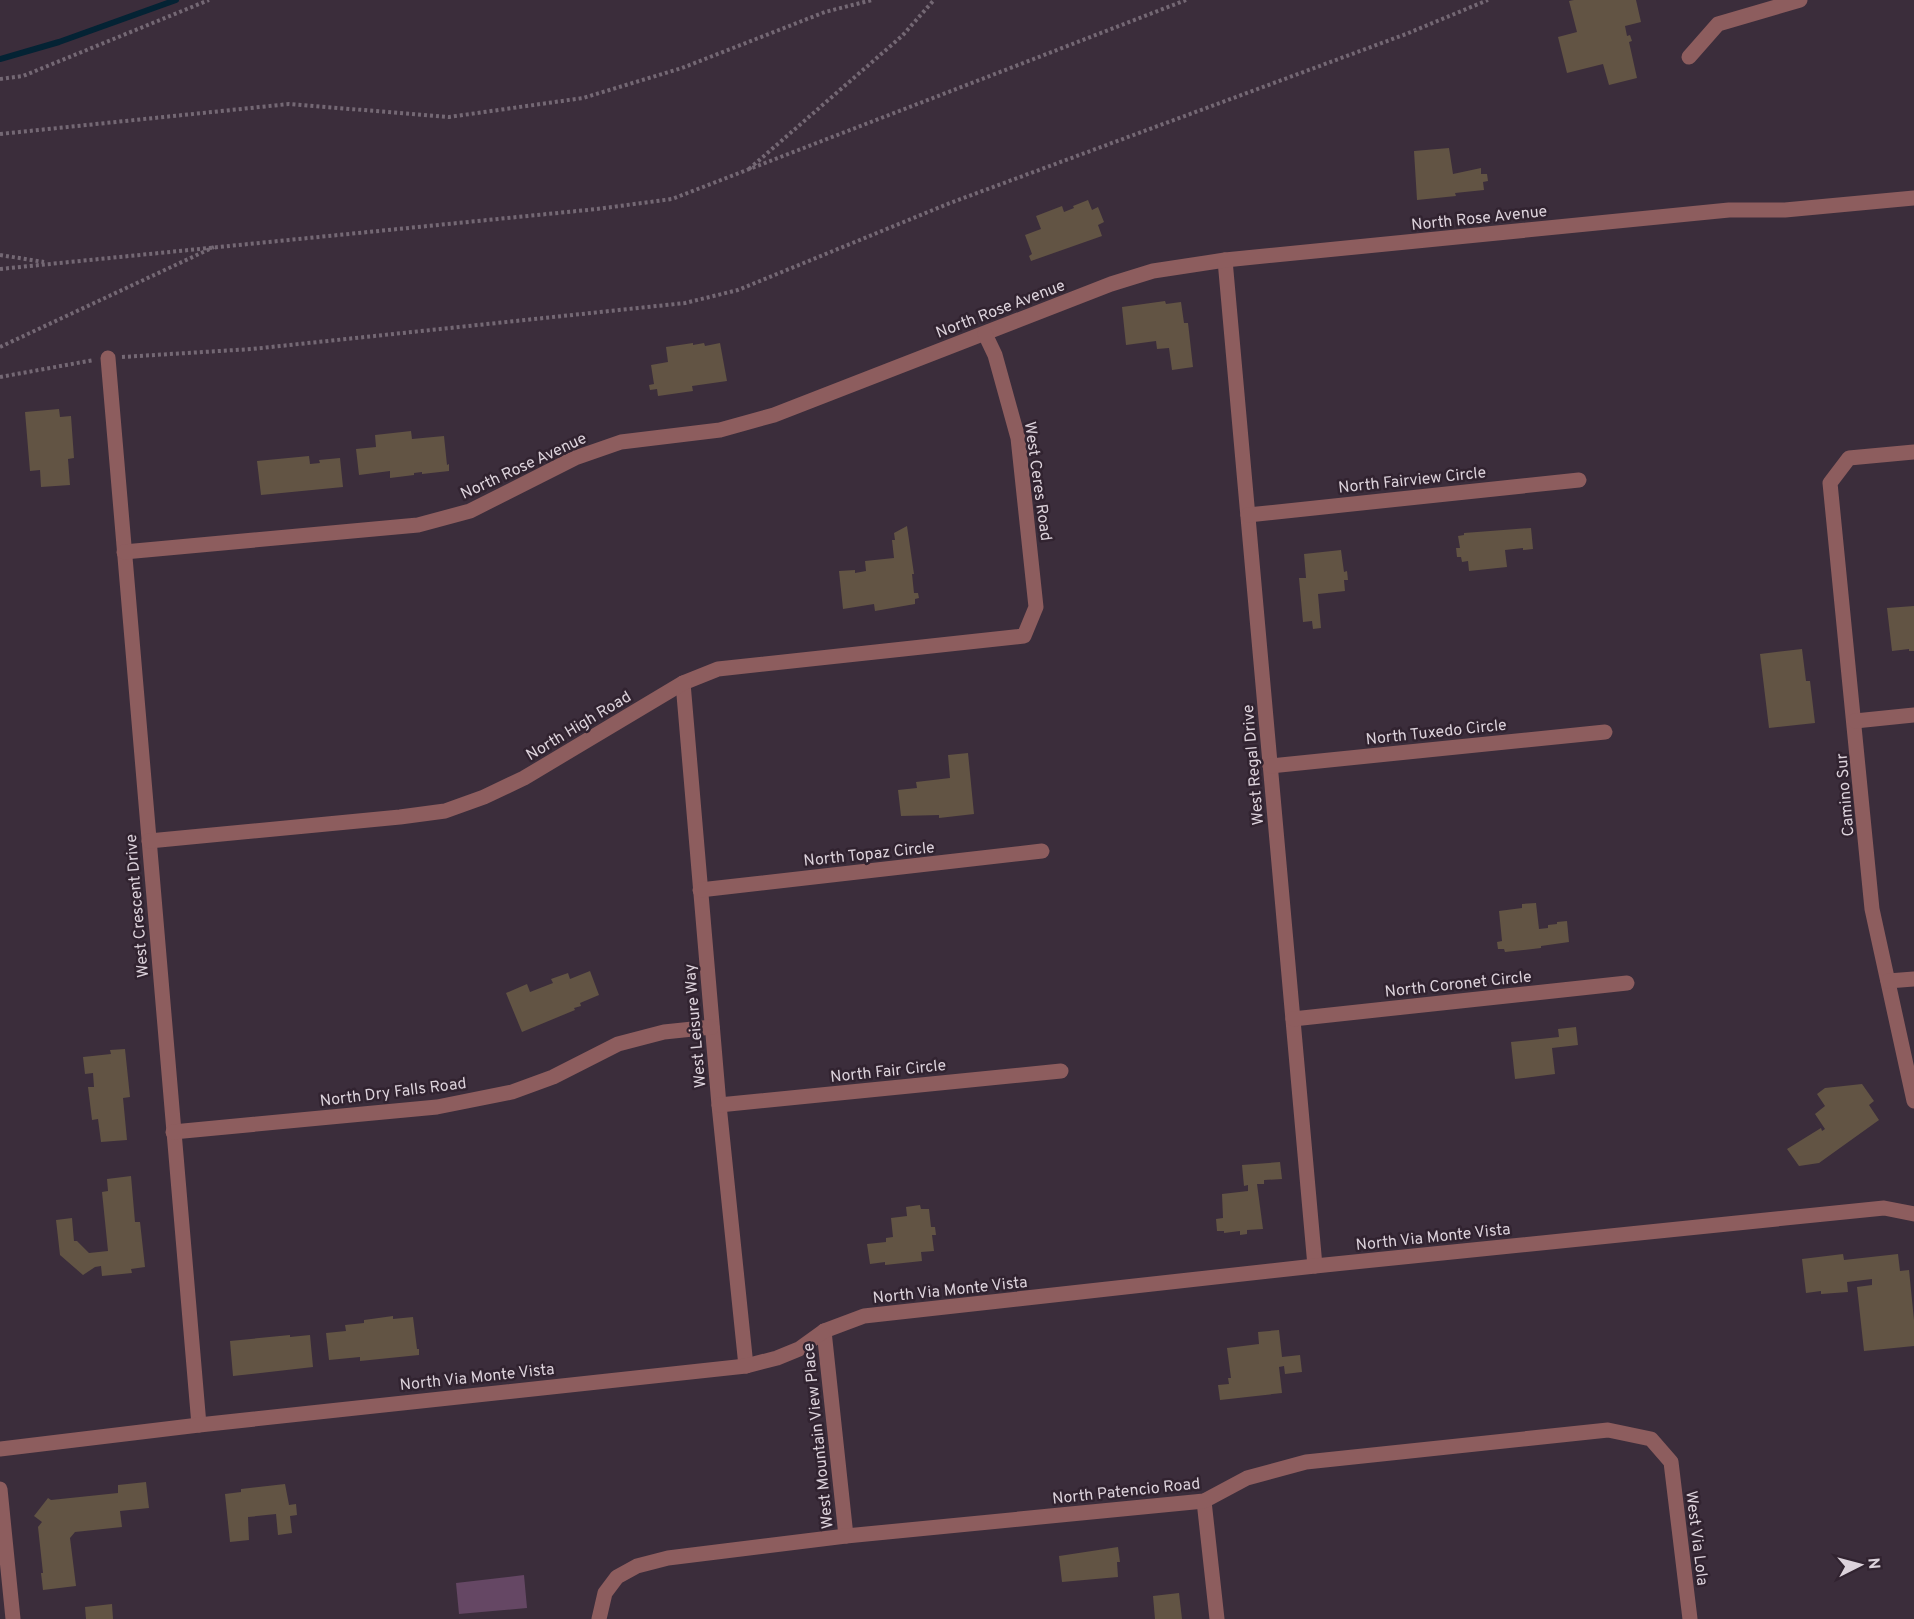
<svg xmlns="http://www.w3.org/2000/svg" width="1914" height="1619" font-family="Overpass,sans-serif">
  <rect width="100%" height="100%" fill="#3b2d3b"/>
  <path fill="#654764" d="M524,1575l3,33 -68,6 -3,-31z"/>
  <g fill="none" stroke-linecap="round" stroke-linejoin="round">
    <path stroke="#042334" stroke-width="6" d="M0,59l59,-17 117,-42"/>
  </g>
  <g fill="#625444">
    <path d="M1574,0h62l5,22 -16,4 2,10 3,-1 2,6 -3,1 8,36 -28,7 -6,-21 -36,9 -9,-36 19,-5 -8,-31z"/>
    <path d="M1449,148l4,26 28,-6v6h6l1,7 -5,1 1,8 -29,3 1,3 -39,4 -3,-49z"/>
    <path d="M1088,200l4,10 6,-3 6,15 -6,3 4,11 -71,25 -2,-5 3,-2 -7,-19 16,-6 -5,-13 26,-10 2,6 10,-4 -1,-2z"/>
    <path d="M1165,301l1,3 15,-2 3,21h4l5,44 -21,3 -3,-22 -12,1 -1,-8 -30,4 -4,-38z"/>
    <path d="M693,343v2l11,-2 1,3 15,-3 7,38 -35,5 1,5 -35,5 -1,-7 -7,1 -1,-5 5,-1 -3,-19 17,-3 -2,-15z"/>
    <path d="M59,409l1,8 11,-1 3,42 -6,1 2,26 -29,2 -1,-17 -10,1 -5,-59z"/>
    <path d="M411,431l1,8 32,-3 3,29 2,-1v7l-27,3v-2l-8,1v2l-24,3v-7l-31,4 -3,-26 20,-2 -1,-12z"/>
    <path d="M309,456l1,8 10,-1 -1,-3 21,-2 3,29 -82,8 -4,-34z"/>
    <path d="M907,526l7,48h-2l2,19h4l1,5 -4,1v5l-40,7 -1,-7 -31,5 -4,-38 16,-1v3l11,-2 -1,-10 29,-3 -2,-18h3l-1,-7z"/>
    <path d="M1531,528l2,21 -10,1v-2l-18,2 2,17 -38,4 -1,-10 -6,1 -1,-5h-4l-1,-9h4l-2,-12 6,-1v-2z"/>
    <path d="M1341,550l3,22 3,-1 1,9h-4l1,11 -27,3 3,34 -8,1 -1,-8 -9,1 -4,-44h7l-2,-24z"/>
    <path d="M1914,606v45h-5v-2l-17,2 -5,-43z"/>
    <path d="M1802,649l4,32h4l5,42 -46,5 -9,-74z"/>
    <path d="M968,753l6,61 -35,4v-3l-38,1 -3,-26 19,-2 -1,-6 34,-4 -2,-23z"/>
    <path d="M1536,903l3,26 9,-1v-3l9,-1v-2l10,-1 2,21 -28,4v2l-36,4 -1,-3h-6l-1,-7 5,-1 -3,-30 23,-3v-4z"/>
    <path d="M590,971l9,24 -19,8 1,3 -7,2 1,2 -53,22 -16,-39 21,-9 3,8 23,-9 -2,-4 17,-6 2,6z"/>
    <path d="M1576,1027l2,18 -26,3 3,26 -40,5 -4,-37 48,-5 -1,-8z"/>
    <path d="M125,1049l5,48 -7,1 4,42 -26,2 -3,-23 -6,1 -4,-33h6l-1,-14 -8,1 -2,-17 28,-3 -1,-4z"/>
    <path d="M1862,1084l12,17 -5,4 10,15 -60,43 -20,3 -12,-17 34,-21 1,3 3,-2 -10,-15 10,-8 -8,-12 8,-6z"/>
    <path d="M1280,1162l2,17 -18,1v4h-7l6,45 -16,1v4l-7,1v-4l-16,2v-2h-7l-1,-12 7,-1 -1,-24 26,-3v-6l-4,1 -2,-21z"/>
    <path d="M131,1176l4,46h5l5,45 -14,2 1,4 -30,3 -1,-10 -6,1 -12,8 -23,-20 -4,-35 16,-2 2,23h3l12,12 19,-2 -6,-59 6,-1 -1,-12z"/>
    <path d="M920,1205l1,4h8l2,18h4l1,8h-4l2,16 -13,1 1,9 -37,4v-3l-15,2 -3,-20 19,-2v-4l7,-1 -2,-19 16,-2 -1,-9z"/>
    <path d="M1843,1254l1,6 54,-6 2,17 9,-1 5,50v26l-50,5 -7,-64 15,-2v-6l-25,3 1,10 -27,2v-3l-15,2 -4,-34z"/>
    <path d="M393,1316v3l20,-2 4,32h2v6l-59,6v-4l-31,3 -3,-27 20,-2 -1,-6 19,-2v-3z"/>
    <path d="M1279,1330l3,27 18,-2 2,17 -17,2 -1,-8 -5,1 3,26 -62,7 -2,-15 11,-1 -1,-6h3l-4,-30 32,-4 -1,-12z"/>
    <path d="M290,1335v2l20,-2 3,32 -80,9 -3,-35z"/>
    <path d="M146,1482l3,26 -29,3 2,16 -47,5 -5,6 6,48 -33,4 -2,-17h2l-5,-46 4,-5 -8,-6 14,-18 3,2 67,-7v-8z"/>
    <path d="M285,1484l4,21 7,-1 1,11 -7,1 2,17 -14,2 -2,-21 -28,3 1,23 -19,2 -5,-48 16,-2v-3z"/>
    <path d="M1118,1547l2,15h-3l1,15 -56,5 -3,-26z"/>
    <path d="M1179,1593l3,26h-27l-2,-23z"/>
    <path d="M112,1604l1,15h-27l-1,-12z"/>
  </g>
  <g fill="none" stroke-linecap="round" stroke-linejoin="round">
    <g stroke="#746874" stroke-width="4" stroke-dasharray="3 3" stroke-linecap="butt">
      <path d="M0,79l23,-3 186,-76"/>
      <path d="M0,134l289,-30 160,13 134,-19 99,-30 143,-56 47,-12"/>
      <path d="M749,169l153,-133 32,-36"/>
      <path d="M0,255l44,7"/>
      <path d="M0,269l597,-60 75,-10 514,-199"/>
      <path d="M0,347l214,-100"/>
      <path d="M122,357l130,-8 433,-46 53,-13 212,-87 456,-169 82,-34"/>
      <path d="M0,377l94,-17"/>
    </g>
    <g stroke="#8d5d5e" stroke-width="15">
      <path d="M1689,57l29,-33 82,-24"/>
      <path d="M1225,260l90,1006"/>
      <path d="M108,358l91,1067"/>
      <path d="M1914,452l-65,6 -19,25 42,426 42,192"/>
      <path d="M1248,515l331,-35"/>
      <path d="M124,552l294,-27 52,-14 105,-53 46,-16 99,-12 54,-15 337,-131 42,-13 72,-11 504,-50h56l129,-12"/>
      <path d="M683,683l36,422 27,261"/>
      <path d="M1855,721l59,-6"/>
      <path d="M1270,766l335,-34"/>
      <path d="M149,841l251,-24 45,-6 39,-14 40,-19 159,-95 35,-14 306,-33 12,-29 -18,-169 -23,-83 -10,-21"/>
      <path d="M700,890l342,-39"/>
      <path d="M1888,981l26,-2"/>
      <path d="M1293,1019l334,-36"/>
      <path d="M719,1105l342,-34"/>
      <path d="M173,1132l264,-25 75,-15 41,-15 65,-33 46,-12 48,-5"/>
      <path d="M824,1331l22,205"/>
      <path d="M0,1449l199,-24 547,-59 31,-8 22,-9 25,-18 40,-15 451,-50 569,-58 30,6"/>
      <path d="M0,1489l13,130"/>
      <path d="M1204,1501l13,118"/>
      <path d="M599,1619l6,-26 12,-16 20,-11 31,-8 178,-22 358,-35 43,-23 59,-16 302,-32 43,9 20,23 19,157"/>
    </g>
  </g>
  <g text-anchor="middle" stroke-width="5" stroke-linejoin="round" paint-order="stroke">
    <g font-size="16" fill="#dcd2db" stroke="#312330">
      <text transform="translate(1479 217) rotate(-6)" y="6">North Rose Avenue</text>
      <text transform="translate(1000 308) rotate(-21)" y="6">North Rose Avenue</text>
      <text transform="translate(523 465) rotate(-25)" y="6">North Rose Avenue</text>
      <text transform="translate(1412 479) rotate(-6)" y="6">North Fairview Circle</text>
      <text transform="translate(1039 481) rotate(82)" y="6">West Ceres Road</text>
      <text transform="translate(578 725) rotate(-31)" y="6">North High Road</text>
      <text transform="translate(1436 731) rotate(-6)" y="6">North Tuxedo Circle</text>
      <text transform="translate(1252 765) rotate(-95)" y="6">West Regal Drive</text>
      <text transform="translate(1844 795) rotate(-95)" y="6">Camino Sur</text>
      <text transform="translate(869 853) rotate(-6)" y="6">North Topaz Circle</text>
      <text transform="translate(136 906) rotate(-95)" y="6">West Crescent Drive</text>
      <text transform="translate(1458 983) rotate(-6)" y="6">North Coronet Circle</text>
      <text transform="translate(694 1026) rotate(-95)" y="6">West Leisure Way</text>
      <text transform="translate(888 1070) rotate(-6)" y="6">North Fair Circle</text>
      <text transform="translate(393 1091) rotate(-7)" y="6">North Dry Falls Road</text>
      <text transform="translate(1433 1236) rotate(-6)" y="6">North Via Monte Vista</text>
      <text transform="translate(950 1289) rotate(-6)" y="6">North Via Monte Vista</text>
      <text transform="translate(477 1376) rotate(-6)" y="6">North Via Monte Vista</text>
      <text transform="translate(817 1436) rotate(-96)" y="6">West Mountain View Place</text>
      <text transform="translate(1126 1490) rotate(-6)" y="6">North Patencio Road</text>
      <text transform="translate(1698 1538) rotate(83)" y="6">West Via Lola</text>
    </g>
  </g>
  <g transform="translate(1860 1565) rotate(84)" stroke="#312330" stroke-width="4.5" paint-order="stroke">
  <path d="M0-4.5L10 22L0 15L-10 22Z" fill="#dcd2db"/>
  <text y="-9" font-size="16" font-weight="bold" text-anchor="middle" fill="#dcd2db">N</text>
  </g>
</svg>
